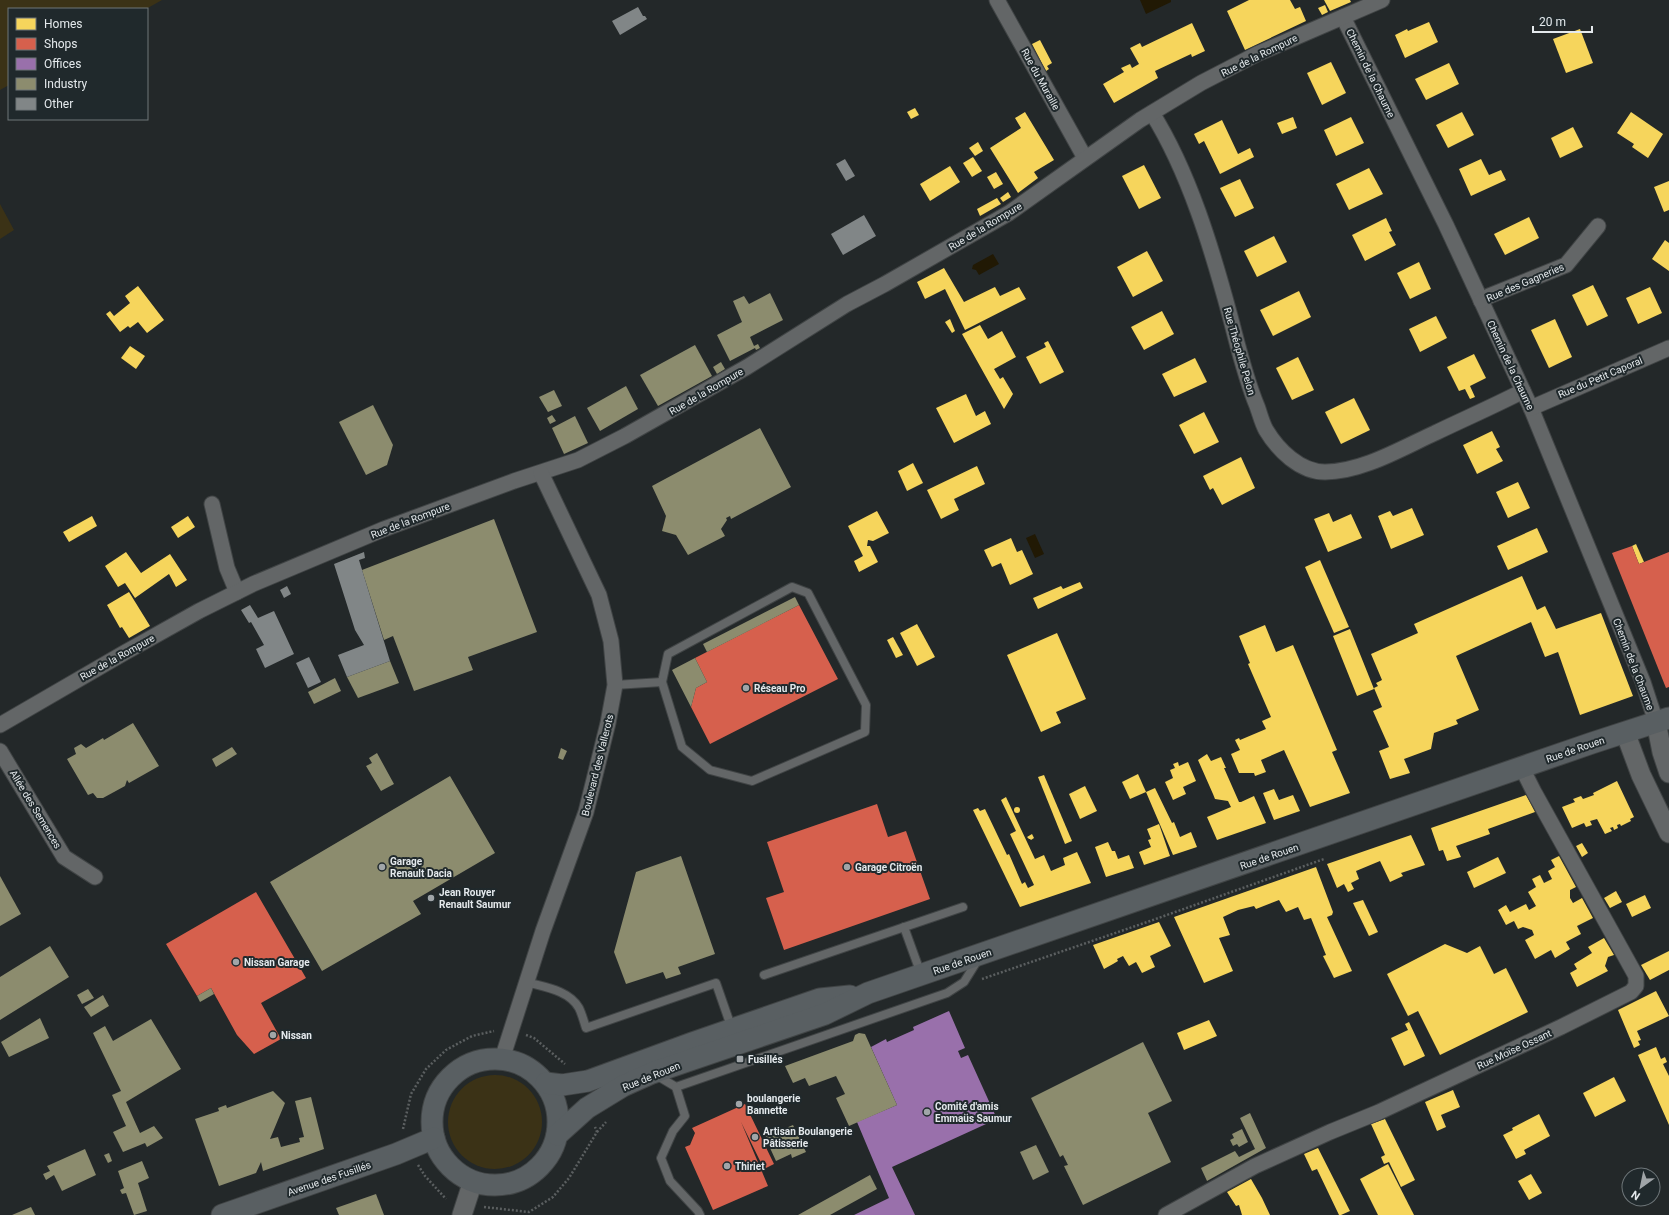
<svg xmlns="http://www.w3.org/2000/svg" width="1669" height="1215" font-family="Roboto,sans-serif">
  <rect width="100%" height="100%" fill="#232829"/>
  <g fill="#3b3216">
    <path d="M0,0h162l-16,9h-137v76l-9,5z"/>
    <path d="M0,204l14,26 -14,9z"/>
    <circle cx="495" cy="1122" r="47"/>
  </g>
  <g fill="#211904">
    <path d="M1140,0h31v2l-25,12z"/>
    <path d="M993,254l6,10 -20,11 -3,-5 -4,-1 1,-4z"/>
    <path d="M1035,534l9,20 -9,4 -9,-20z"/>
  </g>
  <g fill="#f6d55c">
    <path d="M1249,0h41l5,9 5,-2 6,14 -61,29 -18,-39z"/>
    <path d="M1324,0h26l1,2 -21,9z"/>
    <path d="M1325,5l3,7 -6,3 -4,-7z"/>
    <path d="M1429,22l9,20 -33,16 -10,-23 12,-6 1,2z"/>
    <path d="M1192,23l13,28 -13,6 -1,-3 -36,17 3,7 -44,25 -11,-19 21,-12 -3,-4 9,-4 2,4 7,-4 -9,-16 10,-5 2,4z"/>
    <path d="M1580,29l13,34 -27,10 -13,-34z"/>
    <path d="M1040,40l12,23 -5,3 2,3 -3,2 -14,-27z"/>
    <path d="M1331,62l15,31 -24,12 -15,-32z"/>
    <path d="M1449,63l10,21 -33,16 -11,-21z"/>
    <path d="M915,108l4,7 -8,4 -4,-7z"/>
    <path d="M1025,112l29,48 -20,12 4,6 -20,15 -28,-45 31,-20 -6,-10z"/>
    <path d="M1462,112l12,23 -26,13 -12,-23z"/>
    <path d="M1631,112l32,22 -15,24 -16,-11 2,-3 -17,-11z"/>
    <path d="M1293,117l4,11 -15,6 -5,-11z"/>
    <path d="M1351,117l13,26 -28,13 -12,-26z"/>
    <path d="M1222,120l16,34 12,-6 4,9 -34,17 -16,-33 -5,3 -5,-10z"/>
    <path d="M1573,127l10,20 -23,11 -9,-20z"/>
    <path d="M978,142l5,9 -8,5 -6,-8z"/>
    <path d="M973,157l9,14 -10,6 -9,-14z"/>
    <path d="M1481,159l8,16 12,-5 5,10 -35,16 -12,-27z"/>
    <path d="M1144,165l17,33 -22,11 -17,-33z"/>
    <path d="M950,166l10,16 -30,19 -10,-17z"/>
    <path d="M1369,168l14,26 -34,16 -13,-26z"/>
    <path d="M996,172l7,12 -9,5 -7,-12z"/>
    <path d="M1240,179l14,29 -19,9 -15,-29z"/>
    <path d="M1669,181v29l-5,2 -10,-25z"/>
    <path d="M1008,192l3,5 -8,5 -3,-4z"/>
    <path d="M997,198l4,6 -21,12 -3,-7z"/>
    <path d="M1529,217l10,21 -34,17 -11,-21z"/>
    <path d="M1386,218l6,13 -3,1 7,13 -31,16 -13,-26z"/>
    <path d="M1274,236l13,26 -30,15 -13,-26z"/>
    <path d="M1665,240l4,3v28l-17,-12z"/>
    <path d="M1147,251l16,30 -30,16 -16,-30z"/>
    <path d="M1419,262l12,27 -21,10 -13,-26z"/>
    <path d="M944,268l20,34 31,-15 5,9 19,-9 7,12 -61,31 -20,-41 -20,10 -8,-17z"/>
    <path d="M1593,285l15,31 -21,10 -15,-31z"/>
    <path d="M138,286l26,34 -17,13 -9,-11 -8,6 -2,-2 -8,6 -14,-18 4,-3 4,5 16,-13 -5,-7z"/>
    <path d="M1650,287l12,26 -24,11 -12,-26z"/>
    <path d="M1299,291l12,26 -38,19 -13,-26z"/>
    <path d="M1162,311l12,23 -30,16 -13,-23z"/>
    <path d="M1436,316l11,22 -27,14 -11,-23z"/>
    <path d="M950,319l5,12 -3,2 -7,-11z"/>
    <path d="M1555,319l17,38 -23,11 -18,-38z"/>
    <path d="M980,325l8,14 14,-8 14,26 -22,12 6,10 3,-2 10,17 -9,15 -42,-75z"/>
    <path d="M1048,341l16,31 -24,12 -14,-27 20,-10 -2,-4z"/>
    <path d="M130,346l15,10 -9,13 -15,-11z"/>
    <path d="M1474,354l12,24 -16,8 5,11 -5,2 -5,-10 -6,2 -12,-24z"/>
    <path d="M1298,357l16,33 -22,10 -16,-32z"/>
    <path d="M1195,358l12,24 -33,15 -12,-23z"/>
    <path d="M966,394l10,22 9,-5 6,13 -37,19 -18,-35z"/>
    <path d="M1354,398l16,32 -29,14 -16,-32z"/>
    <path d="M1204,412l15,30 -25,12 -15,-29z"/>
    <path d="M1492,431l8,16 -4,2 7,12 -26,13 -14,-29z"/>
    <path d="M1241,457l14,31 -33,17 -9,-17 -3,2 -7,-14z"/>
    <path d="M913,463l10,20 -16,8 -9,-20z"/>
    <path d="M977,466l8,18 -31,15 5,11 -18,9 -14,-29z"/>
    <path d="M1518,482l12,26 -22,10 -12,-26z"/>
    <path d="M1412,508l12,27 -33,14 -13,-33 12,-5 3,5z"/>
    <path d="M877,511l12,22 -16,8 -5,-1 -1,6h3l8,16 -19,10 -5,-11 9,-5 -15,-30z"/>
    <path d="M1329,513l4,9 18,-8 11,24 -34,14 -14,-33z"/>
    <path d="M92,516l5,10 -28,16 -6,-10z"/>
    <path d="M188,516l7,11 -17,11 -7,-11z"/>
    <path d="M1537,528l11,24 -40,18 -11,-24z"/>
    <path d="M1011,538l6,14 5,-2 11,24 -23,11 -9,-22 -9,4 -8,-17z"/>
    <path d="M1636,544l8,18 -5,2 -7,-18z"/>
    <path d="M126,552l15,21 29,-19 17,26 -11,7 -7,-13 -34,24 -10,-15 -7,4 -13,-21z"/>
    <path d="M1320,560l29,67 -15,6 -29,-66z"/>
    <path d="M1522,576l15,34 8,-4 11,23 45,-16 32,83 -53,19 -22,-63 -13,5 -14,-35 -75,34 23,54 -23,10 2,4 -24,9 -3,16 -27,10 6,14 -20,6 -11,-28 10,-4 -16,-36 9,-4 -8,-19 4,-2 -2,-3 6,-3 -11,-26 47,-21 -4,-9z"/>
    <path d="M1080,582l3,6 -45,21 -5,-11 28,-12 2,3z"/>
    <path d="M129,592l21,34 -21,12 -7,-11 -2,1 -13,-23z"/>
    <path d="M917,624l18,33 -18,9 -17,-33z"/>
    <path d="M1265,625l11,27 17,-7 44,105 -5,2 18,41 -40,14 -26,-57 -23,10 5,12 -11,4 -1,-3h-15l-8,-19 9,-4 -5,-10 4,-2 1,2 26,-11 -4,-8 9,-4 -23,-53 2,-1 -11,-27z"/>
    <path d="M1350,629l24,60 -17,7 -24,-60z"/>
    <path d="M1057,633l29,66 -30,13 5,11 -20,9 -34,-77z"/>
    <path d="M893,637l10,18 -7,3 -9,-18z"/>
    <path d="M1207,754l4,7 10,-4 5,11h-2l15,34h2l13,-6 12,27 -49,17 -10,-23 24,-10 -3,-6 -13,-2 -2,-5 -15,-34z"/>
    <path d="M1178,762l1,4 9,-4 8,19 -13,6 3,7 -13,6 -8,-18 8,-4 -3,-8 5,-2 -2,-4z"/>
    <path d="M1138,774l8,18 -16,7 -8,-17z"/>
    <path d="M1044,775l28,66 -7,3 -27,-67z"/>
    <path d="M1617,781l17,36 -4,2 1,2 -10,5 -1,-2 -3,1 1,3 -4,2 -1,-3 -3,1 2,3 -7,3 -8,-15 -7,2 2,4 -6,2 -2,-4 -12,5 -10,-21 13,-5 -2,-3 8,-3 2,3 11,-4 -1,-2z"/>
    <path d="M1085,786l12,25 -17,8 -11,-25z"/>
    <path d="M1155,788l17,35 2,-1 6,15 11,-5 6,15 -24,8 -27,-63z"/>
    <path d="M1274,789l5,11 14,-5 7,16 -26,9 -11,-27z"/>
    <path d="M1526,795l9,17 -47,17 2,5 -34,12 5,11 -14,4 -4,-11 -4,1 -8,-23z"/>
    <path d="M1006,797l29,62 9,-4 7,16 14,-6 -2,-7 14,-6 14,31 -71,24 -47,-97 5,-2 2,3 5,-2 22,46 2,-1 13,30 3,-2 3,6 6,-3 -24,-51 6,-3 -15,-31z"/>
    <circle cx="1017" cy="810" r="3"/>
    <path d="M1159,824l11,32 -26,9 -5,-13 12,-5 -3,-7 3,-1 -4,-10z"/>
    <path d="M1032,834l2,4 -3,2 -1,-1h-1l-2,-2z"/>
    <path d="M1411,835l14,30 -24,8 2,3 -13,6 -10,-21 -24,10 3,8 -8,4 3,6 -6,3 -4,-8 -7,4 -10,-24z"/>
    <path d="M1108,842l4,9h3l3,8 11,-4 5,13 -28,9 -11,-30z"/>
    <path d="M1582,843l6,10 -6,4 -6,-11z"/>
    <path d="M1559,856l17,31 -6,3v8l3,5 9,-5 11,20 -16,8 4,8 -15,8 4,7 -15,9 -4,-8 -16,9 -10,-19 9,-5 -2,-5 -9,-3 -5,2 -4,-8 -8,4 -8,-15 8,-5 4,7 16,-8 3,6 7,-4 -8,-14 8,-5 -4,-8 8,-4 4,8 8,-4 -4,-8 7,-4 -4,-7z"/>
    <path d="M1498,857l8,16 -32,15 -7,-16z"/>
    <path d="M1316,867l17,45 -1,3 -5,2 25,54 -18,7 -11,-22 3,-1 -15,-37 -7,2 -6,-13 -12,5 -7,-12 -23,9 -2,-3 -16,4 -15,7 7,18 -11,3 14,33 -29,12 -30,-66z"/>
    <path d="M1616,891l6,11 -12,6 -6,-10z"/>
    <path d="M1645,895l6,13 -19,9 -6,-13z"/>
    <path d="M1363,900l15,32 -9,4 -16,-33z"/>
    <path d="M1159,922l12,24 -21,10 5,11 -13,6 -6,-11 -7,4 -6,-10 -6,3 1,2 -5,3 -9,5 -11,-24z"/>
    <path d="M1604,938l10,17 -6,2 -3,9 3,5 -31,16 -7,-14 7,-4 -3,-5 18,-11 -4,-6z"/>
    <path d="M1445,944l22,9 13,-7 14,28 12,-6 22,44 -88,43 -22,-44 -10,5 -21,-42z"/>
    <path d="M1669,951v19l-19,10 -9,-15z"/>
    <path d="M1656,991l13,25 -32,15 4,9 -3,1 2,4 -6,3 -16,-38z"/>
    <path d="M1209,1020l8,16 -33,14 -7,-17z"/>
    <path d="M1409,1022l16,34 -21,10 -13,-28 17,-8 -3,-6z"/>
    <path d="M1656,1047l5,12 4,-2 2,5 -4,2 6,12v49l-31,-70z"/>
    <path d="M1614,1077l12,24 -31,16 -12,-24z"/>
    <path d="M1453,1090l7,17 -19,8 5,12 -9,4 -12,-29z"/>
    <path d="M1539,1114l11,22 -26,14 2,4 -10,5 -13,-24 10,-5 -1,-2z"/>
    <path d="M1385,1119l30,61 -14,7 -12,-25 -5,2 -3,-7 4,-2 -14,-31z"/>
    <path d="M1318,1148l32,63 -9,4h-2l-22,-46 -5,2 -8,-17z"/>
    <path d="M1388,1164l26,51h-36l-18,-36z"/>
    <path d="M1531,1174l11,19 -13,7 -11,-19z"/>
    <path d="M1251,1179l11,19 8,17h-28l-3,-10 -3,1 -9,-14z"/>
  </g>
  <g fill="#d6604d">
    <path d="M1632,546l7,18 30,-12v135l-3,1 -54,-135z"/>
    <path d="M799,605l39,74 -128,65 -19,-37 5,-19 11,-6 -12,-24z"/>
    <path d="M877,804l11,33 18,-6 24,68 -146,51 -18,-52 18,-6 -17,-50z"/>
    <path d="M256,892l50,86 -45,25 20,36 -27,15 -17,-19 -26,-47 -14,8 -31,-52z"/>
    <path d="M745,1104l29,60 -10,5 -23,-47 27,64 -55,24 -28,-63 5,-2 5,-12 -3,-5z"/>
  </g>
  <path fill="#9970ab" d="M949,1011l16,37 -7,3 3,7 7,-3 29,64 -105,48 23,48h-61l35,-17 -32,-76 40,-17 -26,-58 15,-8 1,3 27,-12 -1,-3z"/>
  <g fill="#8c8c6e">
    <path d="M770,293l13,27 -33,17 4,9 4,-2 2,4 -4,2 -1,-2 -25,13 -13,-26 25,-13 -9,-21 11,-5 5,8z"/>
    <path d="M695,345l17,31 -54,30 -18,-31z"/>
    <path d="M721,362l4,7 -8,5 -4,-7z"/>
    <path d="M626,386l12,23 -38,22 -13,-23z"/>
    <path d="M554,390l8,16 -14,6 -9,-15z"/>
    <path d="M373,405l20,40 -6,20 -21,10 -27,-53z"/>
    <path d="M552,415l4,6 -6,3 -3,-6z"/>
    <path d="M575,416l13,27 -24,11 -12,-26z"/>
    <path d="M760,428l31,59 -60,32 -1,-3 -4,2 1,2 -6,9 4,7 -37,19 -12,-20 -14,-4 4,-15 -14,-30z"/>
    <path d="M494,519l43,113 -69,25 5,13 -59,21 -21,-55 -9,4 -22,-70z"/>
    <path d="M795,597l4,8 -92,47 -4,-8z"/>
    <path d="M695,658l12,24 -11,6 -5,19 -19,-37z"/>
    <path d="M390,661l9,22 -41,15 -11,-21z"/>
    <path d="M335,678l6,13 -27,13 -6,-12z"/>
    <path d="M133,723l26,43 -30,17 -2,-3 -2,6 -22,12h-6l-4,-5 -5,2 -21,-36 9,-5 -2,-6 7,-4 5,4 17,-10 1,2z"/>
    <path d="M232,747l5,7 -21,13 -4,-8z"/>
    <path d="M561,748l6,3 -4,9 -5,-2z"/>
    <path d="M377,753l17,31 -13,7 -15,-25 6,-3 -3,-5z"/>
    <path d="M450,776l45,77 -82,48 8,13 -99,57 -52,-89z"/>
    <path d="M681,856l34,98 -37,13 3,7 -15,5 -3,-7 -37,12 -12,-32 22,-80z"/>
    <path d="M0,876l21,38 -21,12z"/>
    <path d="M50,946l19,31 -69,43v-43z"/>
    <path d="M211,988l3,6 -14,8 -3,-6z"/>
    <path d="M88,989l6,9 -12,6 -5,-9z"/>
    <path d="M103,995l6,11 -18,11 -7,-10z"/>
    <path d="M40,1018l9,20 -40,19 -8,-15z"/>
    <path d="M151,1019l30,50 -55,33 14,31 14,-7 9,12 -16,9 -2,-4 -22,9 -10,-20 13,-6 -14,-31 9,-4 -28,-58 12,-7 8,15z"/>
    <path d="M859,1033l6,1 32,71 -48,21 -13,-28 9,-4 -9,-18 -27,10 -4,-8 -12,5 -8,-17 68,-25 2,-6z"/>
    <path d="M1143,1042l29,59 -24,12 23,49 -88,43 -19,-39 4,-1 -5,-10 -3,2 -29,-59z"/>
    <path d="M273,1091l12,12 -15,36 8,-2 3,10 19,-5 -1,-4 5,-1 -9,-36 16,-4 13,52 -61,22 -2,-9 -5,11 -37,13 -24,-67 24,-8 -1,-3 8,-3 1,3z"/>
    <path d="M1250,1113l16,35 -59,33 -6,-13 34,-17 4,6 16,-8 -15,-31z"/>
    <path d="M793,1125l13,27 -14,6 -1,-4 -15,7 -11,-24z"/>
    <path d="M1242,1129l6,13 -9,5 -2,-3 -4,2 -3,-6 4,-2 -2,-4z"/>
    <path d="M1036,1145l13,27 -16,8 -13,-28z"/>
    <path d="M85,1149l11,26 -34,16 -8,-16 -8,5 -3,-6 7,-3 -3,-5z"/>
    <path d="M109,1153l3,8 -4,2 -4,-8z"/>
    <path d="M142,1161l7,17 -11,5 9,28 -13,4 -8,-22 -4,1 -2,-4 4,-2 -6,-17z"/>
    <path d="M870,1175l7,14 -47,26h-32z"/>
    <path d="M376,1194l8,21h-45l-3,-7z"/>
    <path d="M31,1207l4,8h-23z"/>
  </g>
  <g fill="#818687">
    <path d="M638,7l5,9h2l2,3 -27,16 -8,-14z"/>
    <path d="M845,159l10,17 -9,5 -10,-17z"/>
    <path d="M864,215l12,21 -33,19 -12,-21z"/>
    <path d="M364,552l1,6 -6,2 31,101 -43,16 -9,-22 26,-10 -9,-15 -21,-66z"/>
    <path d="M287,586l4,8 -7,4 -4,-8z"/>
    <path d="M250,605l8,13 16,-7 20,43 -29,14 -9,-19 8,-4 -13,-23 -2,1 -8,-13z"/>
    <path d="M309,657l12,25 -13,6 -12,-25z"/>
  </g>
  <g fill="none" stroke-linecap="round" stroke-linejoin="round">
    <defs>
      <g id="service">
        <path d="M792,587l16,6 58,112 -1,27 -113,49 -42,-11 -28,-23 -20,-65 6,-28z"/>
        <path d="M615,685l47,-3"/>
        <path d="M904,927l17,47"/>
        <path d="M764,975l199,-68"/>
        <path d="M526,982c18,5 43,8 53,26 3,6 5,14 7,20l130,-45 16,46"/>
        <path d="M656,1075l20,12 271,-94 17,-11 15,-24"/>
        <path d="M676,1087l9,29 -12,15 -12,27 9,23 28,30 2,4"/>
      </g>
      <g id="minor">
        <path d="M997,0l88,158"/>
        <path d="M1343,17l103,208 85,183 112,274 13,40"/>
        <path d="M1152,113c37,59 60,136 78,203 8,30 15,61 27,90 3,8 5,17 9,24 12,20 34,42 59,42 37,0 77,-24 110,-39 29,-14 59,-27 88,-42"/>
        <path d="M1481,301l8,-5 77,-31 32,-39"/>
        <path d="M1531,408l138,-60"/>
        <path d="M212,504l15,64 10,24"/>
        <path d="M0,725l124,-72 75,-42 54,-27 131,-55 130,-48 64,-21 47,-24 122,-69 100,-63 38,-20 124,-71 131,-93 61,-37 56,-29 125,-54"/>
        <path d="M0,751l64,106 31,20"/>
        <path d="M502,1059l41,-128 43,-119 22,-89 7,-38 -4,-44 -12,-46 -58,-122"/>
        <path d="M1166,1215l89,-49 75,-34 49,-20 182,-85 70,-35 5,-6v-10l-102,-184 -12,-24"/>
      </g>
      <g id="tertiary">
        <path d="M1656,722l6,30 7,21"/>
        <path d="M1625,732l16,43 28,58"/>
        <path d="M462,1215l11,-34"/>
      </g>
      <g id="secondary">
        <circle cx="495" cy="1122" r="63"/>
        <path d="M546,1083l16,2 26,-4 104,-38 128,-44 30,-3"/>
        <path d="M557,1135l30,-27 36,-22 29,-13 173,-59 43,-21 724,-250 77,-25"/>
        <path d="M222,1215l174,-61 38,-16"/>
      </g>
    </defs>
    <use href="#service" stroke="#404445" stroke-width="10"/>
    <use href="#minor" stroke="#404445" stroke-width="17"/>
    <use href="#tertiary" stroke="#404445" stroke-width="21"/>
    <use href="#secondary" stroke="#404445" stroke-width="23"/>
    <g stroke="#5b5f60" stroke-width="2.5" stroke-dasharray="2 2" stroke-linecap="butt">
      <path d="M982,979l168,-58 174,-62"/>
      <path d="M526,1035l8,3 31,26"/>
      <path d="M403,1129l8,-35 15,-25 20,-19 26,-14 22,-5"/>
      <path d="M597,1132l9,-10"/>
      <path d="M418,1165l7,11 21,23"/>
      <path d="M484,1207l45,5 24,-15 16,-19 28,-46 -2,-5"/>
    </g>
    <use href="#service" stroke="#636667" stroke-width="8"/>
    <use href="#minor" stroke="#636667" stroke-width="15"/>
    <use href="#tertiary" stroke="#636667" stroke-width="19"/>
    <use href="#secondary" stroke="#595f62" stroke-width="21"/>
  </g>
  <g fill="#a0a5a8" stroke="#20292c" stroke-width="1.5">
    <circle cx="746" cy="688" r="4"/>
    <circle cx="382" cy="867" r="4"/>
    <circle cx="847" cy="867" r="4"/>
    <circle cx="431" cy="898" r="4"/>
    <circle cx="236" cy="962" r="4"/>
    <circle cx="273" cy="1035" r="4"/>
    <rect x="736" y="1055" width="8" height="8" rx="2"/>
    <circle cx="739" cy="1104" r="4"/>
    <circle cx="927" cy="1112" r="4"/>
    <circle cx="755" cy="1137" r="4"/>
    <circle cx="727" cy="1166" r="4"/>
  </g>
  <g text-anchor="middle" stroke-width="4" stroke-linejoin="round" paint-order="stroke">
    <g font-size="10" fill="#e4e9ec" stroke="#20292c">
      <text transform="translate(1259 55) rotate(-26)" y="4">Rue de la Rompure</text>
      <text transform="translate(1371 73) rotate(64)" y="4">Chemin de la Chaume</text>
      <text transform="translate(1041 79) rotate(61)" y="4">Rue du Muraille</text>
      <text transform="translate(985 226) rotate(-31)" y="4">Rue de la Rompure</text>
      <text transform="translate(1525 282) rotate(-23)" y="4">Rue des Gagneries</text>
      <text transform="translate(1240 351) rotate(74)" y="4">Rue Théophile Pelon</text>
      <text transform="translate(1511 365) rotate(65)" y="4">Chemin de la Chaume</text>
      <text transform="translate(1600 377) rotate(-23)" y="4">Rue du Petit Caporal</text>
      <text transform="translate(706 391) rotate(-30)" y="4">Rue de la Rompure</text>
      <text transform="translate(410 520) rotate(-21)" y="4">Rue de la Rompure</text>
      <text transform="translate(117 657) rotate(-29)" y="4">Rue de la Rompure</text>
      <text transform="translate(1634 664) rotate(69)" y="4">Chemin de la Chaume</text>
      <text transform="translate(1575 749) rotate(-19)" y="4">Rue de Rouen</text>
      <text transform="translate(597 765) rotate(-76)" y="4">Boulevard des Vallerots</text>
      <text transform="translate(36 809) rotate(59)" y="4">Allée des Semences</text>
      <text transform="translate(1269 856) rotate(-19)" y="4">Rue de Rouen</text>
      <text transform="translate(962 961) rotate(-19)" y="4">Rue de Rouen</text>
      <text transform="translate(1514 1049) rotate(-25)" y="4">Rue Moïse Ossant</text>
      <text transform="translate(651 1076) rotate(-22)" y="4">Rue de Rouen</text>
      <text transform="translate(329 1178) rotate(-19)" y="4">Avenue des Fusillés</text>
    </g>
    <g font-size="10" font-weight="bold" fill="#e4e9ec" stroke="#20292c" text-anchor="start">
      <text x="754" y="692">Réseau Pro</text>
      <text x="390" y="865">Garage<tspan x="390" dy="12">Renault Dacia</tspan></text>
      <text x="855" y="871">Garage Citroën</text>
      <text x="439" y="896">Jean Rouyer<tspan x="439" dy="12">Renault Saumur</tspan></text>
      <text x="244" y="966">Nissan Garage</text>
      <text x="281" y="1039">Nissan</text>
      <text x="748" y="1063">Fusillés</text>
      <text x="747" y="1102">boulangerie<tspan x="747" dy="12">Bannette</tspan></text>
      <text x="935" y="1110">Comité d'amis<tspan x="935" dy="12">Emmaüs Saumur</tspan></text>
      <text x="763" y="1135">Artisan Boulangerie<tspan x="763" dy="12">Pâtisserie</tspan></text>
      <text x="735" y="1170">Thiriet</text>
    </g>
  </g>
  <rect x="8" y="8" width="140" height="112" fill="#20292c" stroke="#6e7679"/>
  <rect x="16" y="18" width="20" height="12" fill="#f6d55c" stroke="#6e7679"/>
  <text x="44" y="28" font-size="12" fill="#e4e9ec">Homes</text>
  <rect x="16" y="38" width="20" height="12" fill="#d6604d" stroke="#6e7679"/>
  <text x="44" y="48" font-size="12" fill="#e4e9ec">Shops</text>
  <rect x="16" y="58" width="20" height="12" fill="#9970ab" stroke="#6e7679"/>
  <text x="44" y="68" font-size="12" fill="#e4e9ec">Offices</text>
  <rect x="16" y="78" width="20" height="12" fill="#8c8c6e" stroke="#6e7679"/>
  <text x="44" y="88" font-size="12" fill="#e4e9ec">Industry</text>
  <rect x="16" y="98" width="20" height="12" fill="#818687" stroke="#6e7679"/>
  <text x="44" y="108" font-size="12" fill="#e4e9ec">Other</text>
  <g transform="translate(1641 1187) rotate(213)"><circle r="19" fill="#20292c" stroke="#6e7679"/>
  <path d="M0-3L7 15L0 10L-7 15Z" fill="#a0a5a8"/>
  <text y="-6" font-size="11" font-weight="bold" text-anchor="middle" fill="#e4e9ec">N</text>
  </g>
  <path d="M1533 26v6h59v-6" fill="none" stroke="#e4e9ec" stroke-width="2"/>
  <text x="1539" y="26" font-size="12" fill="#e4e9ec" stroke="#20292c" stroke-width="3" paint-order="stroke">20 m</text>
</svg>
